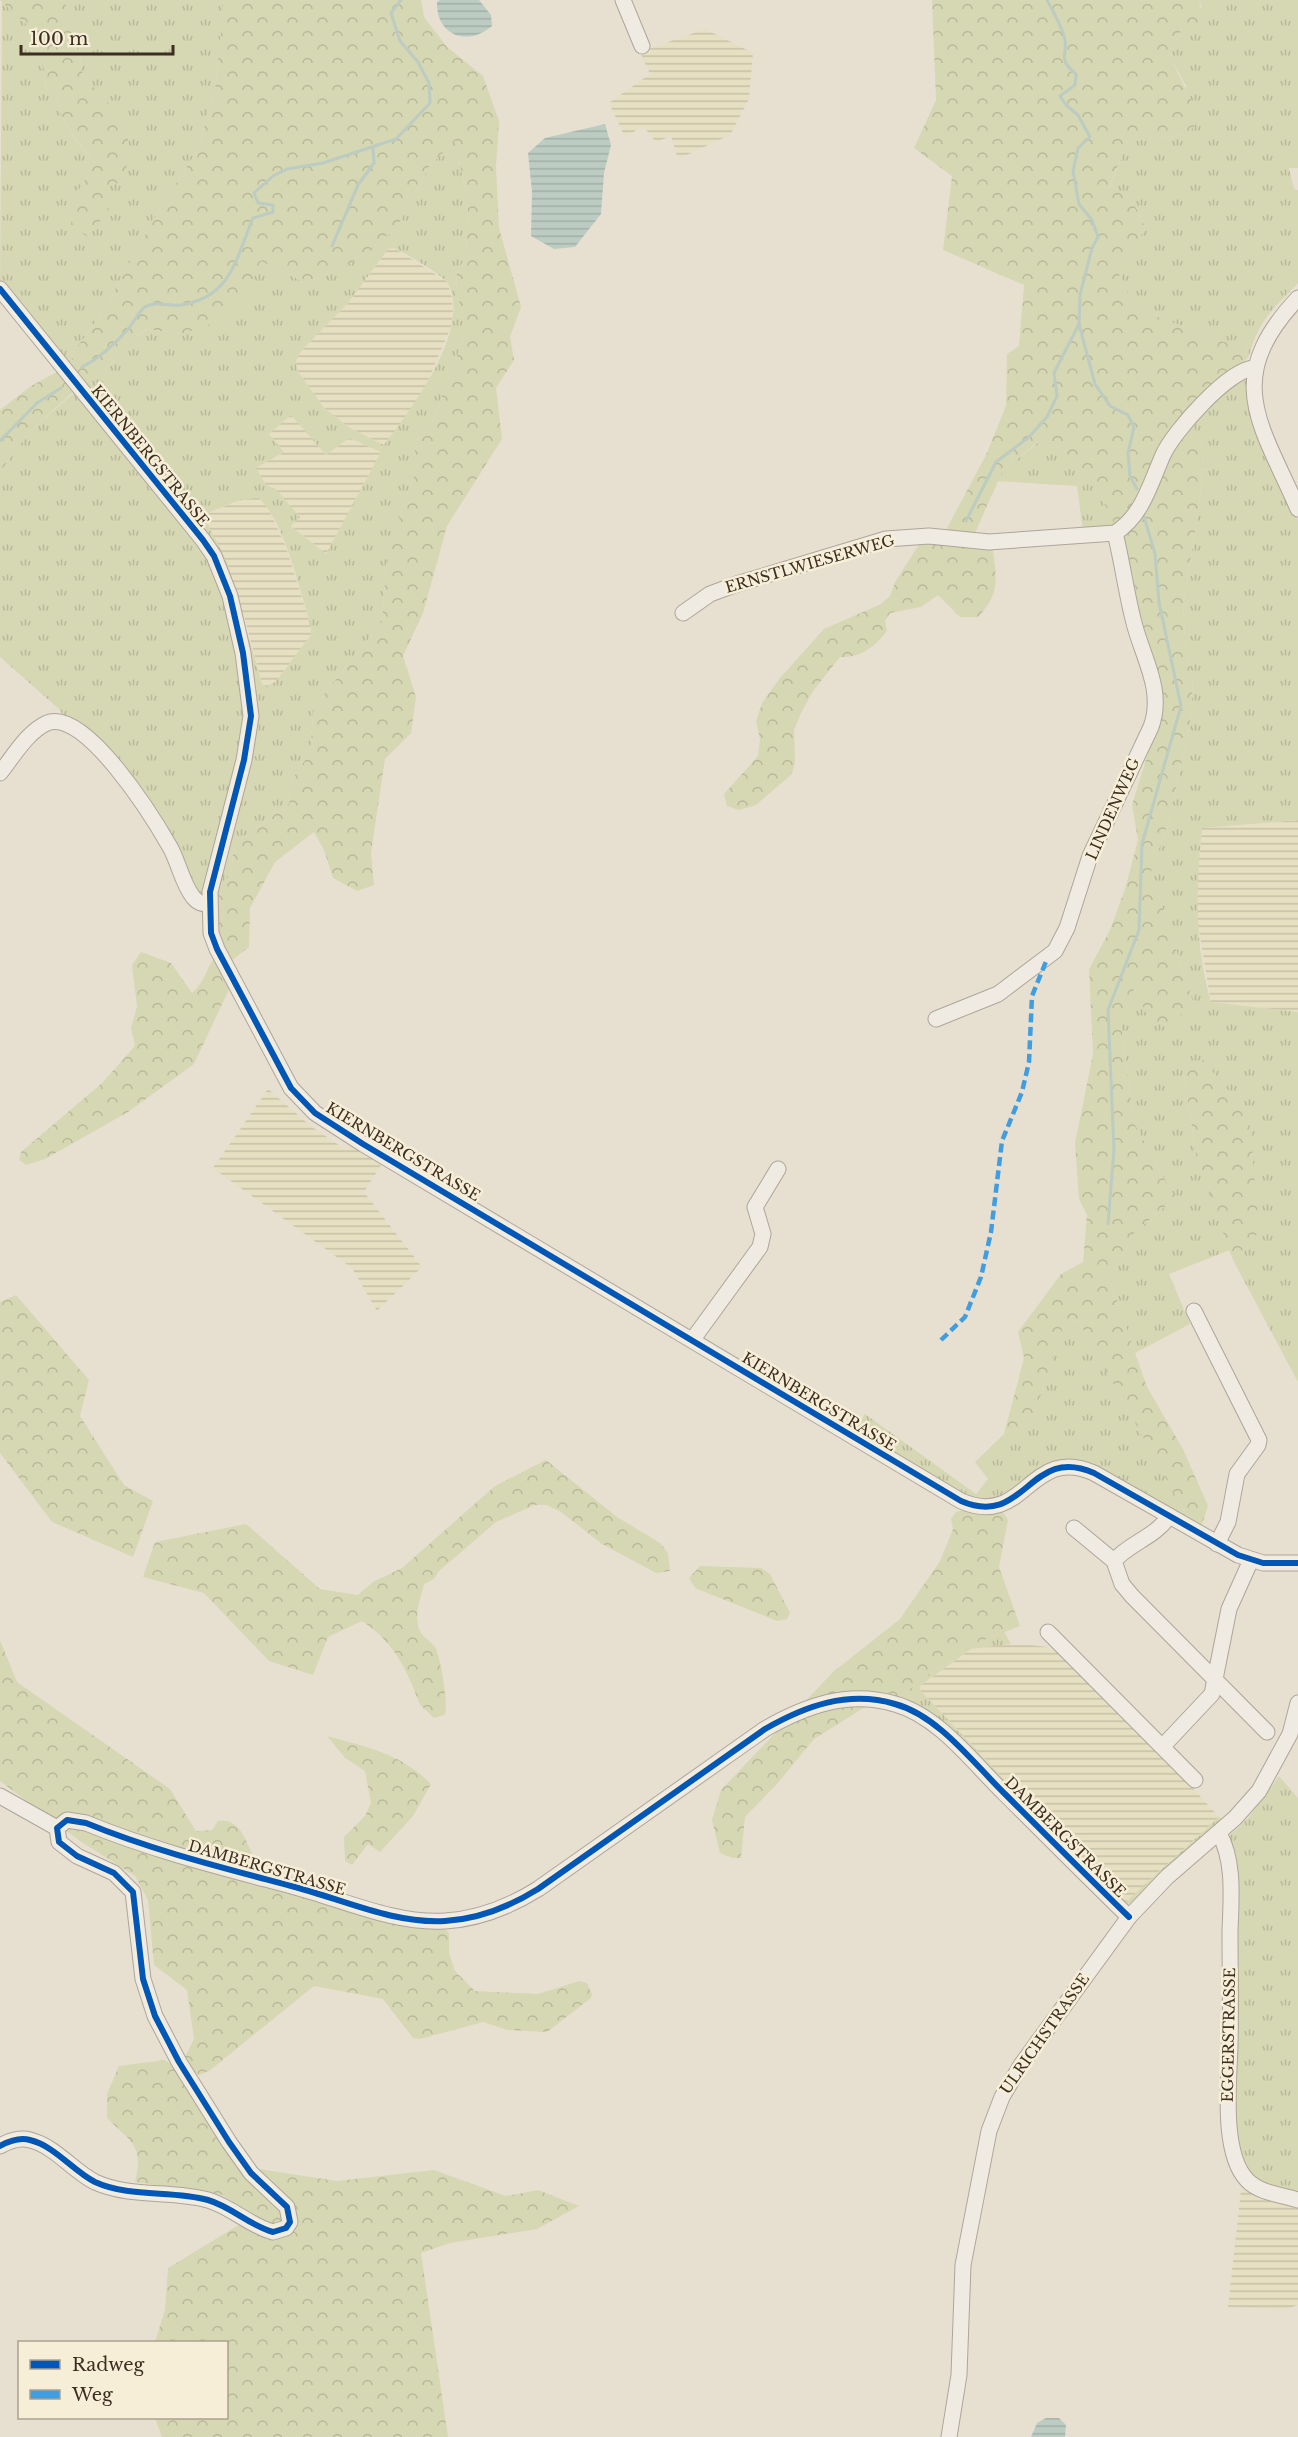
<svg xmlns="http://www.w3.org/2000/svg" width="1298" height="2437" font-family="'Libre Baskerville',serif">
  <defs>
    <pattern id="farmland-rules" width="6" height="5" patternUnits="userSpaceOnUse" patternTransform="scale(1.5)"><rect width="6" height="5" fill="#e6dfc2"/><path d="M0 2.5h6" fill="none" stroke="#c6c0a6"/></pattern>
    <pattern id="grass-tufts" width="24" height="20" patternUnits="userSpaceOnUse" patternTransform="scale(1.5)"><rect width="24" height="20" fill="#d6d7b3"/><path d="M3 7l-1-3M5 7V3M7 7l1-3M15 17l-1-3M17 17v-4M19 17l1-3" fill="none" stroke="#b9b99a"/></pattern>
    <pattern id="forest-crowns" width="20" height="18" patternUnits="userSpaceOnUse" patternTransform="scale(1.5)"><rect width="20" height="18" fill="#d6d7b3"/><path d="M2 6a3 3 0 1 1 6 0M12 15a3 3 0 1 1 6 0" fill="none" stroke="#b9b99a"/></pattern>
    <pattern id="water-rules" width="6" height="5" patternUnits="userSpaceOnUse" patternTransform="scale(1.5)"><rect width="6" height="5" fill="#bcccc2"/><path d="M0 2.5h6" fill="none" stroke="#a2b0a6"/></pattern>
  </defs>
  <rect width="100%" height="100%" fill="#e7e0d1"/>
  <g fill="url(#farmland-rules)">
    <path d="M705,29l48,24 -4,46 -19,36 -52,24 -7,-23 -15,6 -13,-16 -18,11 -16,-34 41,-29 -10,-22z"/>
    <path d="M394,248l52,33 5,12 2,17 -1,14 -30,71 -38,50 -34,-17 -26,-20 -27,-38 -1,-9 5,-10 48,-49 39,-53z"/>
    <path d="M291,414l35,41 23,-17 32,14 -55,102 -35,-28 8,-8 -26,-31 -7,-2 -11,-17 29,-16 -15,-18z"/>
    <path d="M258,497l8,7 20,43 25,80v8l-35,46 -9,7 -5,-4 -17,-65 -42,-104 34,-14z"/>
    <path d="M1298,820v192l-87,-10 -15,-89v-24l6,-61z"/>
    <path d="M268,1089l44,38 34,23 7,-6 30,18 -19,30 58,75 -45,44 -25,-43 -139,-100z"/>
    <path d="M990,1645h41l16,2 12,5 102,101 58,64 -94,86 -43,-41 -162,-172 1,-5 50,-36z"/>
    <path d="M1242,2182l56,21v102l-14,5 -56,-3z"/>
  </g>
  <g fill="url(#grass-tufts)" fill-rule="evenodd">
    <path d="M2,0l38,37 6,50 12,11c2,27 21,45 37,65l-22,37 35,-14 7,-75 -32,-35 -8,-48 -11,-28h160l-9,90 -17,59 -38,60 -43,76 -8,19 -35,47 -4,14 -70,-70z"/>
    <path d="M1199,0h99v168h-9l5,21 4,1v93c-24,25 -40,38 -49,73l-3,-11 -22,-3 -87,-33 -20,-39 28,-41c-5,-23 -16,-31 -36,-41l19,-47 59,-6 -1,-49 -16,-29 12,-29 20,-21z"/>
    <path d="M455,141l13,61 -2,55 -9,14 -1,21 8,26v19l-34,91 -13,12 -3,14 4,10 -31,89 -5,69 -68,85 -4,46 -19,28 -2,23 -55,40 -3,29 -15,19 -3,10 39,-151 -5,-97 -56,-141 2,-3 -3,-6 -7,-1 -100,-120 18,-9 15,-15 12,-17 20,-13 35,5 78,-73 45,22 45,-20 45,-34 34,-64zM394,248c12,6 48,26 54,36 24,45 -37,126 -64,161l-34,-17 -26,-20 -27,-38 -1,-9 5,-10 48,-49 39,-53zM291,415l35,40 23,-17 32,14 -55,102 -35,-28 9,-9 -24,-28 -10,-4 -10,-17 28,-16 -15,-18zM258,497c27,25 42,94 53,130v8l-35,46 -9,6 -5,-3 -34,-120 -25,-49 34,-14z"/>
    <path d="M1246,376l8,37 44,108v299l-96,8c-6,58 -8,116 9,174l87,10v370l-66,-124 19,-14 -67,-168 12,79 34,95 -61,24 21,50 -55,29 -25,-72 24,-48 41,-35 -41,-75 -13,-100 14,-38 58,17 -42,-130 18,-52 21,-96 3,-48 -7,-22 -3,-51 15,-88 5,-51 -2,-23 -9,-16 29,-33z"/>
    <path d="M77,390l136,172 24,82 10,89 -44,160h-7l-45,-78 -87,-97 -4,-8 -60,-53v-185l29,-40z"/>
    <path d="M1039,442l20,5 34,32 23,49 -33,3 -6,-45 -79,-5 5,-11z"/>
    <path d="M1078,1320l106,191 17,16 -118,-63 -76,34 -36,2 -117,-68 11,-18 111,80 12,-15 -13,-17 29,-28 29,-15 31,-95z"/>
    <path d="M1004,1632l7,12 -40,5 -50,36 -1,5 162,172 -187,-163 13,-8 14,-13 23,-13 21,-18z"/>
    <path d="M1279,1776l19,22v399c-43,-13 -49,-15 -62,-59l-7,-302 20,-19z"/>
    <path d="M1219,1817l5,4 -92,83 -7,-1z"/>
  </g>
  <g fill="url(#forest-crowns)">
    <path d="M0,0h64l11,28 8,48 33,35 13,31 -4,39 -17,5 1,23 -21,28 -17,-11 2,-26 22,-37c-16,-21 -35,-38 -37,-65l-12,-11 -6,-50z"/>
    <path d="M224,0h197l3,17 23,30 36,29 16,45 -3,46 3,61 22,79 -11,30 4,23 -18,28 6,51 -55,87 -24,87 -20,43 13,41 -5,36 -26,26 -14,94 3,32 -17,6 -24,-13 -9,-28 -10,-18 -39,30 -25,46 -1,39 -17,13 -2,27 -36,77 -66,48 -83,47 -19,6 -7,-5 2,-8 81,-69 33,-37 -4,-19 6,-20 -5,-42 9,-13 30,11 21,30c15,-13 13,-27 29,-43l-4,-18 -1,-40 15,-19 3,-29 55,-40 2,-23 19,-28 4,-46 68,-85 5,-69 31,-89 -4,-10 3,-14 13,-12 34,-91v-19l-8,-26 1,-21 9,-14 2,-55 -13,-61 -25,24 -34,64 -45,34 -45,20 -45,-22 -19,44 -29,18 -30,11 -36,-5 -19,13 -12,17 -15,15 -18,9 -54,49 -29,40v-62l31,-24 39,-21 4,-14 35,-47 8,-19 43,-76 38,-60 17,-59z"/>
    <path d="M932,0h267l5,20 -22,8 -12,29 28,57 -3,11 -8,10 -59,6 -19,46c20,11 31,20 36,42l-28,41 20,39 87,33 12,-2 10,5 3,11 -56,69 8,16 2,23 -5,51 -15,88 3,51 7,22 -3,48 -21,96 -18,52 42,130 -25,27 -20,-11 -13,-32 -14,37 13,100 41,75 -41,35 -24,48 37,106 36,62 25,57 -7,21 -17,-16 -106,-191 -14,4 -31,95 -29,15 20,-76 -6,-26 43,-58 22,-12 4,-47 -8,-16 -4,-56 18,-89 -4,-85 21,-39 15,-41 13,-49 -6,-35 23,-75 -39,-202 -23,-49 -34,-32 -21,-5 -35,28 -29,65h-23l-4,-7 39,-73 20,-49 1,-52 12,-8 5,-61 -81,-35 9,-74 -38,-28 22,-48z"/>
    <path d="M920,543l72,1c4,30 10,49 -14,73h-18l-22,-22 -17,12 -31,6 -5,8 2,10c-12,16 -27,27 -47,26l-27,34 -12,22 -7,17 1,32 -3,12 -36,31 -17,5 -12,-4 -3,-12 34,-38 2,-17 -4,-18 6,-18 18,-25 44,-49 57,-25 9,-8 5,-14z"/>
    <path d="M1202,1059l47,56 10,115 -8,14 -19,14 -36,-103 -12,-79 4,-11z"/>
    <path d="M16,1295l73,85 -9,36 44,69 29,16 -20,56 -81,-35 -52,-69v-151z"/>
    <path d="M546,1460l71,57 43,26 8,10 2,18 -14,2 -54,-29 -41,-32 -14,-7h-12l-39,17 -57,49 -5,8 -10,5c-3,13 -9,27 -6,41 3,13 10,13 17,22 5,8 15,62 9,68l-10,3 -14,-13c-13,-35 -26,-63 -58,-84l-34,16 -15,38 -44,-14 -65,-68 -61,-16 12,-35 91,-18 74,65 38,6 15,-13 29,-14 93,-82z"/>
    <path d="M967,1509l27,5 10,-1 4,7 -9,47 21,59 -54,21 -21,18 -23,13 -14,13 -13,8 -14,-2 -67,42 -37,45 -32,33 -4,41h-9l-12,-5 -8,-33 9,-30 112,-118 67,-53 40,-58 13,-32 -2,-10 5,-7z"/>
    <path d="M700,1566l61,2 9,6 20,39 -3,6 -10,2 -82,-33 -6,-10z"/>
    <path d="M0,1640l17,42 153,107 26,42 16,-1 6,-9c25,-4 28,25 39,41 5,6 12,11 18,16l166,47 8,8v20l6,18 20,20 63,3 41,-13 8,2 5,11 -1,4 -44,34 -40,-2 -24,-8 -63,17 -7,-1 -30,-39 -69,-13 -105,85 -10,4 -9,-7 -5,-11 9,-18 -7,-49 -33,-25 -6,-65 -13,-24 -55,-35 -80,-60z"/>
    <path d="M327,1736c40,11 75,18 104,48l-18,32 -33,36 -12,-8 -16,21 -7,-4 -1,-24 21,-21 6,-13 -6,-32 -20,-13z"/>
    <path d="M165,2060l14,10 66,97 92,14 97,-11 72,26 32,-6 41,16 -42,23 -87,14 -29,10 27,184h-286l-7,-19h71v-76h-71l10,-32 3,-42 87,-53 -33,-20 -87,-13c9,-37 -3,-39 -28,-64v-24l12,-28z"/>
  </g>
  <g fill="url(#water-rules)">
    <path d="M440,0h39l12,15 1,11c-24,21 -56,10 -55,-24z"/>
    <path d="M605,124l6,21 -7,28 -3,41 -26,33 -21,2 -23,-13 1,-44 -4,-39 17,-15z"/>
    <path d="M1046,2418h13l7,7 -1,12h-34l6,-14z"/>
  </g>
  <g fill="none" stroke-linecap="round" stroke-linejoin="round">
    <g stroke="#bcccc2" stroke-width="3">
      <path d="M332,246l26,-61 16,-22 -1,-16"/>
      <path d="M1079,324l16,60 15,22 18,9 6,12 -6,26 2,23 7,13"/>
      <path d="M82,367c18,-9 33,-23 46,-38 6,-6 10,-17 17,-22 13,-7 23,0 36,-2 51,-8 55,-47 72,-87l20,-6v-7l-15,-2 -4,-10 19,-17 14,-7 36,-6 73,-24 34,-36 -1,-20 -11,-21 -18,-21 -9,-28 10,-13"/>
      <path d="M0,441l37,-38 24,-15"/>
      <path d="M966,521l30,-59 33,-25 18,-20 10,-21 -3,-23 25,-49 1,-29 12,-47 6,-11 -6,-17 -13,-16 -6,-33 5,-23 12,-11 -12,-22 -12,-10 -6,-9 15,-11 1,-11c-21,-17 -6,-20 -12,-38 -4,-13 -11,-25 -17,-36"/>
      <path d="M1108,1224l6,-74 -6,-140 31,-80 3,-86 39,-138 -22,-104 -4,-48 -12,-41"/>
    </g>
    <defs>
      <g id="minor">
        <path d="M623,0l19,46"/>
        <path d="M0,289l203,251 11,16 16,40 13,57 8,63 -7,44 -34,132 1,41 6,16 74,139 24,25 48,31 598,357c65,28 68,-57 133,-28l144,82 25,8h35"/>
        <path d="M1298,298c-76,81 -38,124 0,211"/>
        <path d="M683,613l27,-19 27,-10 149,-45 43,-3 60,6 126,-9c28,-18 35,-49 48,-78 10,-23 66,-86 91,-87"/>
        <path d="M0,773c13,-16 27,-41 47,-50 38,-16 107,96 123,124 9,16 12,36 23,50 5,6 9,7 16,7"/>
        <path d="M936,1019l62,-25 57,-43 12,-23 23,-72 61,-129c14,-38 -10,-72 -18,-108 -7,-28 -11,-58 -18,-86"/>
        <path d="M1194,1311l65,129 -1,5 -21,29 -9,48 -11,22"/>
        <path d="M693,1339l67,-92 3,-13 -8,-27 23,-38"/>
        <path d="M1169,1516c-13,21 -40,27 -55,45l8,23 10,12 135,136"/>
        <path d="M1074,1528l40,33"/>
        <path d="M1048,1632l147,148"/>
        <path d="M1163,1746l49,-52 17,-85 22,-49"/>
        <path d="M0,1796l57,32"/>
        <path d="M1219,1833c16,29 12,66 11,99 0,38 1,76 0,114 -1,35 -9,107 17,134 12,13 35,15 51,20"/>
        <path d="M0,2146c9,-5 19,-9 30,-6 25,6 43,31 65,42 35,16 77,8 113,18 24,7 42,26 65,32l13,-4 4,-6 -3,-15 -36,-34 -22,-31 -50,-80 -24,-46 -12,-37 -10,-87 -19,-19 -37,-17 -18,-14 -2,-14 10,-8 19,3c68,28 138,45 209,64 49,13 99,37 150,34 35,-2 64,-14 93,-32l227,-160c40,-23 83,-39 130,-25 44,12 79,60 111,91 41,41 82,82 123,122"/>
        <path d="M949,2437l10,-62 4,-110 26,-134 13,-34 19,-32 108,-148 38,-40 68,-59 24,-27 31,-57 8,-31"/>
      </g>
    </defs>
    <use href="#minor" stroke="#ada599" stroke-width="17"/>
    <use href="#minor" stroke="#efebe3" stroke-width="15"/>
    <path stroke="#3f9de0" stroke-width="4.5" stroke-dasharray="9 4.5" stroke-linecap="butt" d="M941,1340l24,-23 16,-40 10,-45 11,-91 20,-49 7,-30 3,-66 15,-37"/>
    <defs>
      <g id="cycleway">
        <path d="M0,289l203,251 11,16 16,40 13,57 8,63 -7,44 -34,132 1,41 6,16 74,139 24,25 48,31 598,357c65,28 68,-57 133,-28l144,82 25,8h35"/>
        <path d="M0,2146c9,-5 19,-9 30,-6 25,6 43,31 65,42 35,16 77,8 113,18 24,7 42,26 65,32l13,-4 4,-6 -3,-15 -36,-34 -22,-31 -50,-80 -24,-46 -12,-37 -10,-87 -19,-19 -37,-17 -18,-14 -2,-14 10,-8 19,3c68,28 138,45 209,64 49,13 99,37 150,34 35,-2 64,-14 93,-32l227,-160c40,-23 83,-39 130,-25 44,12 79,60 111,91 41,41 82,82 123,122"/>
      </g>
    </defs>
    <use href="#cycleway" stroke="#f7eed8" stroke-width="10"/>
    <use href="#cycleway" stroke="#0057b8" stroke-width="6"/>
  </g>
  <g text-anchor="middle" stroke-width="5" stroke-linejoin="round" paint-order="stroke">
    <g font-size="15" fill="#3d2e20" stroke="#f7eed8">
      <text transform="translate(150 456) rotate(51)" y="5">KIERNBERGSTRASSE</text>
      <text transform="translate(810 564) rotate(-16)" y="5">ERNSTLWIESERWEG</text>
      <text transform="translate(1113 809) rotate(-66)" y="5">LINDENWEG</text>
      <text transform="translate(403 1152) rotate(31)" y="5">KIERNBERGSTRASSE</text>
      <text transform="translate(819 1402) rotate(31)" y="5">KIERNBERGSTRASSE</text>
      <text transform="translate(1065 1837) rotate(45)" y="5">DAMBERGSTRASSE</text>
      <text transform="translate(267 1868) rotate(16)" y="5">DAMBERGSTRASSE</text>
      <text transform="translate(1045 2034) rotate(-55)" y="5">ULRICHSTRASSE</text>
      <text transform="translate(1229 2035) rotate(-89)" y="5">EGGERSTRASSE</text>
    </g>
  </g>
  <rect x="18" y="2341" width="210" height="78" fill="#f7eed8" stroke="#ada18e" stroke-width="1.5"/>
  <rect x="30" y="2360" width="30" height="9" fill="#0057b8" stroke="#ada18e" stroke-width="1.5"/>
  <text x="72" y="2371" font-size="18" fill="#3d2e20">Radweg</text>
  <rect x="30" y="2390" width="30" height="9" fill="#3f9de0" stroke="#ada18e" stroke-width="1.5"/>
  <text x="72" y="2401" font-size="18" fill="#3d2e20">Weg</text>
  <path d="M21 45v9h152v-9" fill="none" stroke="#3d2e20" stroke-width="3"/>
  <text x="30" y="45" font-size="18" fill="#3d2e20" stroke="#f7eed8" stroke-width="4.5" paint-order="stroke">100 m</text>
</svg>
